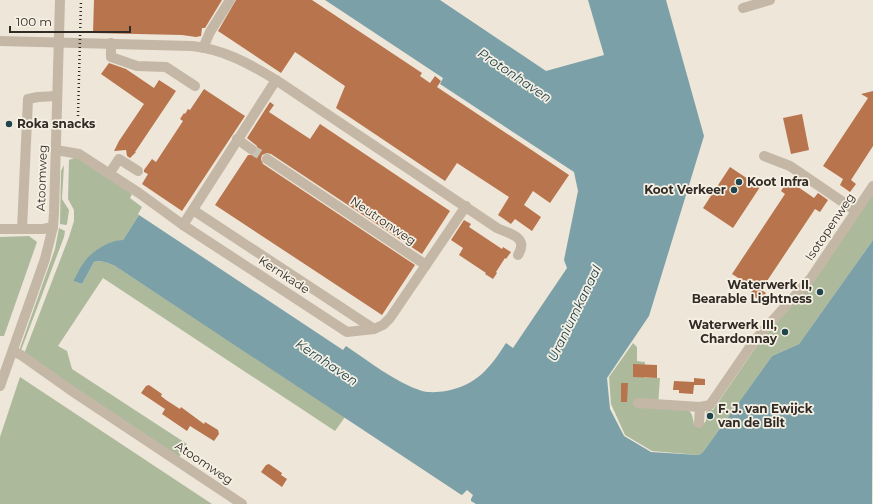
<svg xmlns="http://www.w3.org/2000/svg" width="873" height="504" font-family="Montserrat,sans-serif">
  <rect width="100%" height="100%" fill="#eee6d9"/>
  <g fill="#acba9b">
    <path d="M74,158h4l54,36 -2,4 12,9 -4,7 1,1 -16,25c-5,0 -8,2 -13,3 -17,7 -28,21 -37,38l9,3 12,-22c8,-2 14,1 21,4l230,151 -10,14 -232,-153 -45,68 9,5 5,18 115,75 -8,13 -155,-103 45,-117 5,-16v-11l-6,-11 1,-39z"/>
    <path d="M64,165l-2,34 7,11 -2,14 -1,1 -6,-1 1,-53z"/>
    <path d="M873,194v46l-74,104 -27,12 -69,96 -4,3 -47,-4 -27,-16 -14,-31 -2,-27 24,-34 4,4v14l8,1 -1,16h16l-2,28 31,4 3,5 2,9 6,4 6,-7v-9l3,-3 4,1 45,-66z"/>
    <path d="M59,228l6,3 -1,6 -44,116 -1,-2 36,-102z"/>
    <path d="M29,236l8,6 -33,94h-4v-99z"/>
    <path d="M20,377l192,127h-212v-67z"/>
  </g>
  <path fill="#7ba0a7" d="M325,0h115l106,71 58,-16 -16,-55h78l38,136 -55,180 -42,62 3,31 14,27 27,16 48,3 4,-3 69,-96 27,-12 74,-104 -1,264h-396l-5,-3v-2l2,-4 -6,-5 -5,5 -2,-1 -345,-228c-7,-3 -13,-6 -21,-4l-12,22 -9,-3c4,-7 7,-14 12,-20 7,-10 25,-21 38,-21l16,-25 204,135 3,-4c24,16 49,36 76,45 8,2 17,1 24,0 31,-6 44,-23 60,-48l7,5 54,-80 -3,-8 14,-69 -4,-19 -134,-88 3,-6z"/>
  <g fill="#b8744c">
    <path d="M94,0h128l-17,28h-3l-1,8 -5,1 -14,-2 -89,-2z"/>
    <path d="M236,0h76l110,73 -2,3 10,7 5,-7 6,5 -4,6 132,88 -19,28 -17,-12 -9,14 17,12 -9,14 -17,-12 -4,5 -13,-9 11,-18 -52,-34 -12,18 -109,-73 9,-22 -50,-34 -14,21 -63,-42z"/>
    <path d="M109,63l17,6 28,19 5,-8 17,11 -41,61h1l-6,6 -3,-2 -1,-6 -12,1 5,-10 25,-37 -43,-30z"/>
    <path d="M204,89l41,27 -63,95 -40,-27 6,-10 -4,-2v-2l8,-11 4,3 27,-41 -3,-2 4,-6 1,1 3,-5 2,1z"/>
    <path d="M873,91v55l-22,34 5,4 -6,8 -10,-7 3,-6 -20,-13 45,-68 -7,-4z"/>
    <path d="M270,102l4,3 -5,7 41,27 10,-15 130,87 -28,43 -151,-100 -4,-1 -5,2 -1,4 2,5 152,101 -33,50 -167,-110 33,-50h5l3,-3 1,-6 -10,-8z"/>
    <path d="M802,114l7,36 -18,4 -8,-36z"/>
    <path d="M730,167l30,20 -27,41 -30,-20z"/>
    <path d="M788,180l26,18 4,-5 10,7 -8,12 -5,-3 -54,81 5,3 -5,8 -11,-7 4,-6 -22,-14 53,-80 -4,-3z"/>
    <path d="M464,220l7,4 -2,3 33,22 1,-2 8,5 -5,7 -1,-1 -9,14 1,1 -4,6 -8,-5 1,-1 -27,-18 4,-7 -12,-8z"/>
    <path d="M633,364l24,1v13l-24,-1z"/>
    <path d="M694,378l11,1v6h-11l-1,9 -14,-1v-3h-6l1,-9 20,1z"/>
    <path d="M621,383h7l-1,19h-6z"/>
    <path d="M149,385l13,9 -1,2 5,4 14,9 1,-2 23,17 1,-2 13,8 1,4 -5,7 -24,-15 -3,5 -25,-17 3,-5 -24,-16 5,-7z"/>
    <path d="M269,464l13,9 -1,2 6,4 -5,8 -21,-15 5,-7z"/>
  </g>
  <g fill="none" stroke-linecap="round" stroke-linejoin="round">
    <path stroke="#c8c1b5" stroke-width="10" stroke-dasharray="10 5" stroke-linecap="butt" d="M251,149l16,10"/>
    <g stroke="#c4b7a6" stroke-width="10">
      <path d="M743,8l27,-8"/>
      <path d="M0,41l192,5c31,3 58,18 84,34l221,148c13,6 32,9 21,27"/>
      <path d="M111,43v14l26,9 29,1 29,19"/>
      <path d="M203,48l7,-16 20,-32"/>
      <path d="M237,139l14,10"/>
      <path d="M56,150l23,4 60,39 44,32 164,107 27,-3"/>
      <path d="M764,156l26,10 66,45"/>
      <path d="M267,159l159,106 40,-59"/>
      <path d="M109,174l10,-15 19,12"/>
      <path d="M193,210l181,119 9,-4 7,-7 36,-53"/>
      <path d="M183,225l93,-145"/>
      <path d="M0,229h43l10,-2"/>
      <path d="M22,229l6,-130 10,-2 19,-1"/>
      <path d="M13,351l8,4 48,34 173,115"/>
      <path d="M0,386l45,-127 8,-32 1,-14 6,-213"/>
      <path d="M638,403l62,4 10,-2 44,-64 57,-63 62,-92"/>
      <path d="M699,423l1,-16"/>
    </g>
    <path stroke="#312b26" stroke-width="2.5" stroke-dasharray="1 3" stroke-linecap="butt" d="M78,116l3,-116"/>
  </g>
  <g fill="#21454d" stroke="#f6f0e4" stroke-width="1.5">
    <circle cx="9" cy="124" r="4"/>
    <circle cx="739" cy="182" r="4"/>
    <circle cx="734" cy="190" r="4"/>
    <circle cx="820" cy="292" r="4"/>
    <circle cx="785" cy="332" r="4"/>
    <circle cx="710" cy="416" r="4"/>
  </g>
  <g text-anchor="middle" stroke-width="3.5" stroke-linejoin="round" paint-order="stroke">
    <g font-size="12" font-weight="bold" fill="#312b26" stroke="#f6f0e4" text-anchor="start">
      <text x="17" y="128">Roka snacks</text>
      <text x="747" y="186">Koot Infra</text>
      <text x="726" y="194" text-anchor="end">Koot Verkeer</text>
      <text x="812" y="289" text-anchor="end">Waterwerk II,<tspan x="812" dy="14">Bearable Lightness</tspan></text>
      <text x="777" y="329" text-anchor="end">Waterwerk III,<tspan x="777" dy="14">Chardonnay</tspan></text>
      <text x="718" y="413">F. J. van Ewijck<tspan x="718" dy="14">van de Bilt</tspan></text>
    </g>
    <g font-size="12" fill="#312b26" stroke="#f6f0e4">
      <text transform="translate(42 178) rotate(-88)" y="4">Atoomweg</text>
      <text transform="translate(383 221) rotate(34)" y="4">Neutronweg</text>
      <text transform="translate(830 227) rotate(-56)" y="4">Isotopenweg</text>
      <text transform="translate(284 275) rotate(33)" y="4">Kernkade</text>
      <text transform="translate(204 463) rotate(34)" y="4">Atoomweg</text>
    </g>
    <g font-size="13" font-style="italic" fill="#21454d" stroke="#f6f0e4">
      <text transform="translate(515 75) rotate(34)" y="5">Protonhaven</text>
      <text transform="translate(574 313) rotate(-64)" y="5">Uraniumkanaal</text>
      <text transform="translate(327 362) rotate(34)" y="5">Kernhaven</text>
    </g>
  </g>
  <path d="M10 26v6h120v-6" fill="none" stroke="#312b26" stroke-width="2"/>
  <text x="16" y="26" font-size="12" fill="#312b26" stroke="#f6f0e4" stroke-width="3" paint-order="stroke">100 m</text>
</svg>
